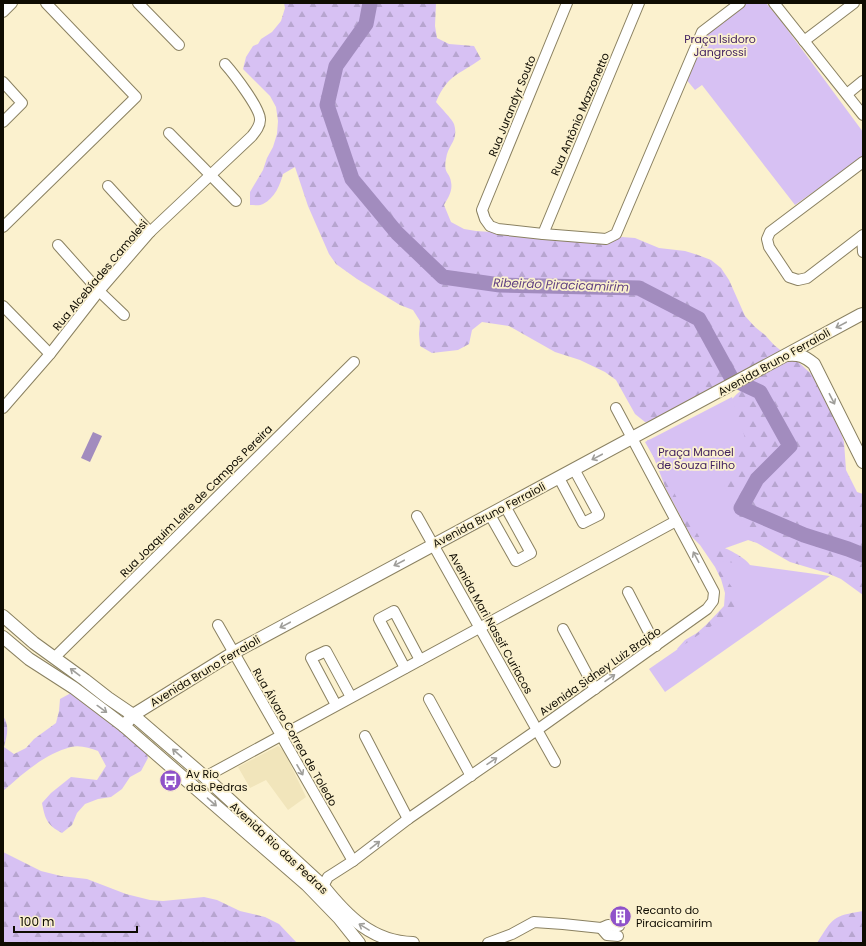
<svg xmlns="http://www.w3.org/2000/svg" width="866" height="946" font-family="Poppins,sans-serif">
  <defs>
    <pattern id="forest-firs" width="22" height="20" patternUnits="userSpaceOnUse"><rect width="22" height="20" fill="#d7c1f3"/><path d="M5 1l3.5 6h-7zM16 11l3.5 6h-7z" fill="#b7a5cf"/></pattern>
  </defs>
  <rect width="100%" height="100%" fill="#fbf1ce"/>
  <path fill="#f1e5bb" d="M278,746l6,5 22,46 -18,13 -22,-30 -16,8 -12,-21z"/>
  <g fill="url(#forest-firs)">
    <path d="M284,3h152l-1,23 2,12 12,6 25,2 7,13c-22,16 -33,15 -45,43 4,5 17,18 18,22 5,17 -6,20 -8,35 -3,15 4,13 5,23 2,9 -3,16 -7,23l7,17 13,7 12,2 134,9 12,-3 13,1 24,10 26,3 13,4 13,5 10,8 8,12 16,36 10,11 10,8 9,10 10,8 11,6 25,23 20,48 4,12 2,28 11,22 6,2v101l-22,-16 -14,-6 -37,-11 -33,-19 -24,-8 -16,10c9,3 28,12 33,20 6,11 4,27 5,39l-68,52 -10,-7 8,-9 12,-7 10,-9 17,-18 1,-13 -4,-14 -6,-12 -15,-22 -9,-9 -25,-47 -19,-49 13,-1 50,-9c13,-19 22,-36 43,-48l-5,-11 -90,50 -13,1 -10,-8 -19,-34 -11,-8 -25,-12 -25,-8 -46,-26 -27,-4 -10,8 -3,14 -11,6 -26,3 -12,-7 -1,-12 1,-13 -7,-11 -13,-5 -43,-26 -21,-15 -7,-10 -21,-48 -13,-39 -12,7c-3,11 -8,24 -20,30 -3,2 -9,1 -13,1v-13l13,-22 4,-12 6,-11 4,-13 1,-13 -2,-14 -6,-11 -27,-27 3,-12 7,-11 5,-2 3,-5 11,-7 9,-11 4,-13z"/>
    <path d="M71,693l73,53 4,12 -7,13 -11,6 -8,12 -11,8 -13,2 -13,5 -8,9 -5,12 -10,8c-15,-8 -17,-14 -20,-30l9,-10 20,-16 26,3 9,-14 -8,-15c-8,-3 -18,-6 -27,-4 -27,7 -47,26 -68,44v-75c7,10 4,19 1,31l10,7 12,-6 8,-9 22,-16 3,-12 1,-12z"/>
    <path d="M3,852l38,19 20,5 26,3 39,15 24,6 13,1 41,-4 13,3 23,11 25,6 14,7 18,19h-294z"/>
    <path d="M863,911v32h-46c16,-25 15,-27 46,-32z"/>
  </g>
  <g fill="#d7c1f3">
    <path d="M746,3h20l15,18 82,111v25l-68,48 -93,-120 -7,5 -10,-12 19,-44z"/>
    <path d="M732,397l13,41 -21,48 27,53 -42,15 -64,-112z"/>
    <path d="M713,560l117,16 -165,116 -16,-23 84,-58 3,-7v-11z"/>
  </g>
  <path fill="#a28cbe" d="M93,432l9,4 -12,26 -9,-4z"/>
  <g fill="none" stroke-linecap="round" stroke-linejoin="round">
    <path stroke="#a28cbe" stroke-width="15" d="M370,3l-4,21 -30,42 -9,39 25,74 45,54 46,44 57,8 139,3 60,31 33,60 28,13 30,54 -33,33 -16,29 63,27 44,14 15,6"/>
    <defs>
      <g id="minor">
        <path d="M138,3l41,42"/>
        <path d="M567,3l-85,207 3,9 5,7 8,3 45,5 63,5 10,-5 86,-202 38,-29"/>
        <path d="M774,3l89,112"/>
        <path d="M3,12l9,-9"/>
        <path d="M804,41l50,-38"/>
        <path d="M3,82l19,21 -19,19"/>
        <path d="M847,94l16,-13"/>
        <path d="M169,133l67,68"/>
        <path d="M863,162l-93,70 -3,7 2,8 20,30 9,3 9,-2 56,-43"/>
        <path d="M108,186l42,46"/>
        <path d="M3,227l133,-130 -90,-94"/>
        <path d="M543,234l96,-231"/>
        <path d="M862,236l1,16"/>
        <path d="M58,245l41,46 25,24"/>
        <path d="M3,306l47,48"/>
        <path d="M3,408l47,-54 49,-63 51,-59 102,-96c4,-5 8,-10 8,-16 1,-11 -27,-47 -35,-56"/>
        <path d="M559,478l24,45 16,-8 -25,-46"/>
        <path d="M490,515l26,46 15,-8 -26,-47"/>
        <path d="M417,516l138,246"/>
        <path d="M628,592l28,54"/>
        <path d="M218,625l135,236"/>
        <path d="M563,629l32,60"/>
        <path d="M55,657l299,-295"/>
        <path d="M405,668l-26,-49 15,-8 26,49"/>
        <path d="M429,699l42,77"/>
        <path d="M336,705l-25,-47 15,-7 25,46"/>
        <path d="M365,736l43,83"/>
        <path d="M205,777l471,-256"/>
        <path d="M323,886l5,-9 25,-16 55,-42 129,-89 170,-121 6,-8 1,-9 -98,-184"/>
        <path d="M618,936l-11,-1 -6,-7 7,-3 11,1"/>
        <path d="M488,943l24,-9 22,-12 29,2 38,4"/>
      </g>
      <g id="tertiary">
        <path d="M787,355c13,-1 17,1 27,9l49,98"/>
        <path d="M3,616l31,27 51,37 23,18 25,17 72,62 118,109c24,30 49,56 90,57"/>
        <path d="M3,637l26,22 45,29 50,38 183,159 32,33 20,25"/>
        <path d="M124,726l9,-11 100,-62 627,-338 3,-1"/>
      </g>
    </defs>
    <use href="#minor" stroke="#8a8161" stroke-width="12"/>
    <use href="#tertiary" stroke="#8a8161" stroke-width="14"/>
    <use href="#minor" stroke="#fff" stroke-width="10"/>
    <use href="#tertiary" stroke="#fff" stroke-width="12"/>
  </g>
  <defs><path id="oneway-shaft" d="M-6 0H5M1.5-3L5.5 0L1.5 3" fill="none" stroke-width="1.6" stroke-linecap="round" stroke-linejoin="round"/></defs>
  <g stroke="#9f9e9a">
    <use href="#oneway-shaft" transform="translate(841 325) rotate(152)"/>
    <use href="#oneway-shaft" transform="translate(832 399) rotate(63)"/>
    <use href="#oneway-shaft" transform="translate(597 457) rotate(152)"/>
    <use href="#oneway-shaft" transform="translate(696 557) rotate(-118)"/>
    <use href="#oneway-shaft" transform="translate(399 563) rotate(152)"/>
    <use href="#oneway-shaft" transform="translate(285 625) rotate(152)"/>
    <use href="#oneway-shaft" transform="translate(75 672) rotate(-143)"/>
    <use href="#oneway-shaft" transform="translate(610 678) rotate(-35)"/>
    <use href="#oneway-shaft" transform="translate(102 709) rotate(36)"/>
    <use href="#oneway-shaft" transform="translate(177 753) rotate(-139)"/>
    <use href="#oneway-shaft" transform="translate(492 761) rotate(-34)"/>
    <use href="#oneway-shaft" transform="translate(300 770) rotate(60)"/>
    <use href="#oneway-shaft" transform="translate(212 802) rotate(41)"/>
    <use href="#oneway-shaft" transform="translate(375 845) rotate(-38)"/>
    <use href="#oneway-shaft" transform="translate(364 927) rotate(-149)"/>
  </g>
  <defs>
    <symbol id="bus-disc" viewBox="-11 -11 22 22"><circle r="9.5" fill="#8f52c9" stroke="#fbf1ce"/><path d="M-5-6H5V4H4V6H2V4H-2V6H-4V4H-5ZM-3.5-4V0h7V-4ZM-3.5 1.2v1.5H-2V1.2ZM2 1.2v1.5H3.5V1.2Z" fill="#fff"/></symbol>
    <symbol id="building-disc" viewBox="-11 -11 22 22"><circle r="9.5" fill="#8f52c9" stroke="#fbf1ce"/><path d="M-4-6H4V6H1V3H-1V6H-4ZM-2.5-4.3h1.7v1.8h-1.7ZM.8-4.3h1.7v1.8H.8ZM-2.5-1h1.7V.8h-1.7ZM.8-1h1.7V.8H.8Z" fill="#fff"/></symbol>
  </defs>
  <g fill-rule="evenodd">
    <use href="#bus-disc" x="158" y="768" width="25" height="25"/>
    <use href="#building-disc" x="608" y="904" width="25" height="25"/>
  </g>
  <g text-anchor="middle" stroke-width="3.5" stroke-linejoin="round" paint-order="stroke">
    <g font-size="11" fill="#422260" stroke="#fbf1ce">
      <text x="720" y="43">Praça Isidoro<tspan x="720" dy="13">Jangrossi</tspan></text>
      <text x="696" y="456">Praça Manoel<tspan x="696" dy="13">de Souza Filho</tspan></text>
    </g>
    <g font-size="11" fill="#0f0c02" stroke="#fbf1ce">
      <text transform="translate(512 106) rotate(-68)" y="4">Rua Jurandyr Souto</text>
      <text transform="translate(580 114) rotate(-67)" y="4">Rua Antônio Mazzonetto</text>
      <text transform="translate(100 275) rotate(-50)" y="4">Rua Alcebíades Camolesi</text>
      <text transform="translate(774 362) rotate(-29)" y="4">Avenida Bruno Ferraioli</text>
      <text transform="translate(196 501) rotate(-45)" y="4">Rua Joaquim Leite de Campos Pereira</text>
      <text transform="translate(489 515) rotate(-28)" y="4">Avenida Bruno Ferraioli</text>
      <text transform="translate(491 623) rotate(61)" y="4">Avenida Mari Nassif Curiacos</text>
      <text transform="translate(205 671) rotate(-31)" y="4">Avenida Bruno Ferraioli</text>
      <text transform="translate(600 671) rotate(-35)" y="4">Avenida Sidney Luiz Brajão</text>
      <text transform="translate(295 737) rotate(60)" y="4">Rua Álvaro Correa de Toledo</text>
      <text transform="translate(279 848) rotate(43)" y="4">Avenida Rio das Pedras</text>
    </g>
    <g font-size="11" fill="#0f0c02" stroke="#fbf1ce" text-anchor="start">
      <text x="186" y="778">Av Rio<tspan x="186" dy="13">das Pedras</tspan></text>
      <text x="636" y="914">Recanto do<tspan x="636" dy="13">Piracicamirim</tspan></text>
    </g>
    <g font-size="12" font-style="italic" fill="#614282" stroke="#fbf1ce">
      <text transform="translate(561 285) rotate(2)" y="4">Ribeirão Piracicamirim</text>
    </g>
  </g>
  <rect width="866" height="946" fill="none" stroke="#0f0c02" stroke-width="8"/>
  <path d="M14 926v6h123v-6" fill="none" stroke="#0f0c02" stroke-width="2"/>
  <text x="20" y="926" font-size="12" fill="#0f0c02" stroke="#fbf1ce" stroke-width="3" paint-order="stroke">100 m</text>
</svg>
